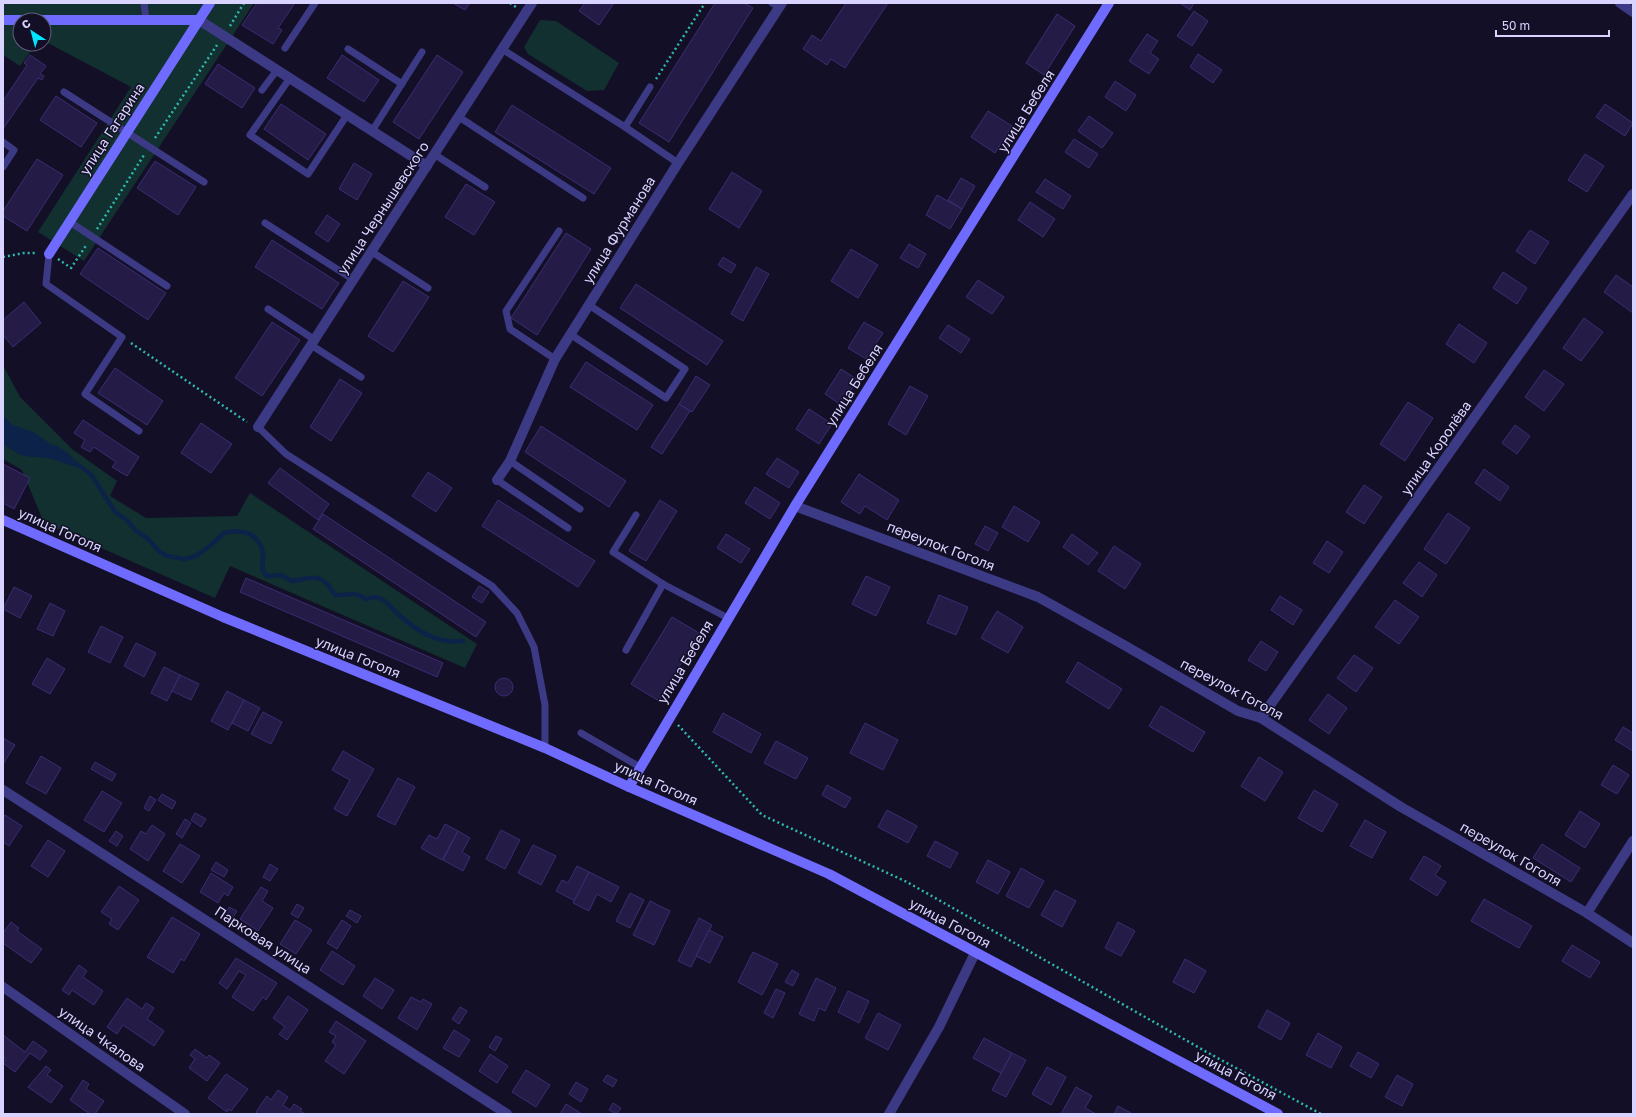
<svg xmlns="http://www.w3.org/2000/svg" width="1636" height="1117" font-family="'Golos Text',sans-serif">
  <rect width="100%" height="100%" fill="#130f26"/>
  <g fill="#12302f">
    <path d="M3,3h251l-170,258 -46,-29 93,-145 -87,-46v-21h-24v24h16l-16,22 -17,-11z"/>
    <path d="M540,20l16,1 63,42 -15,27 -17,1 -59,-37 -4,-7z"/>
    <path d="M3,365l17,32 52,52 45,32 -7,15 36,22 91,-2 13,-23 227,151 -12,24 -235,-102 -15,32 -171,-75 -22,-53 -19,-11z"/>
  </g>
  <path fill="#0c2248" d="M3,416l10,9 20,7 18,12 8,3 10,7 13,13c-11,0 -18,-5 -27,-7 -24,-6 -31,2 -52,-17z"/>
  <g fill="none" stroke-linecap="round" stroke-linejoin="round">
    <path stroke="#0c2248" stroke-width="4.5" d="M77,464l11,8 5,5 22,35 12,8 8,10 12,8 13,14 7,4 17,3 12,-3 15,-11 13,-12c18,-5 35,0 39,20 1,9 -4,17 4,23l14,-1 11,6c13,-1 25,-9 36,4 3,3 4,7 7,10 13,1 19,-5 31,4 4,-1 8,-3 12,-1 9,2 13,10 19,15 19,18 40,31 66,28"/>
  </g>
  <g fill="#241b47" stroke="#3b2d73">
    <path d="M257,3h38l-17,25 4,2 -9,14 -31,-19z"/>
    <path d="M453,3h17l-5,7z"/>
    <path d="M585,3h29l-15,22 -20,-14z"/>
    <path d="M715,3h29l9,5 -84,134 -30,-19z"/>
    <path d="M846,3h42l-43,65 -14,-9 -4,6 -24,-16 9,-14 9,6z"/>
    <path d="M1180,3h14l-4,7z"/>
    <path d="M1194,11l14,10 -16,25 -15,-10z"/>
    <path d="M1057,14l18,12 -31,49 -18,-12z"/>
    <path d="M1147,34l11,7 -8,12 9,6 -10,15 -20,-13z"/>
    <path d="M1198,54l24,16 -9,13 -23,-16z"/>
    <path d="M30,55l16,11 -6,8 4,2 -2,4 -4,-2 -35,51v-28l24,-36 -3,-2z"/>
    <path d="M342,55l37,25 -15,22 -37,-24z"/>
    <path d="M437,55l26,17 -44,67 -26,-17z"/>
    <path d="M218,64l37,24 -13,20 -37,-24z"/>
    <path d="M1115,81l21,14 -10,16 -21,-14z"/>
    <path d="M56,96l41,27 -16,24 -41,-27z"/>
    <path d="M281,104l45,30 -18,26 -44,-31z"/>
    <path d="M1605,104l28,19 -8,13 -29,-19z"/>
    <path d="M512,105l99,63 -17,26 -99,-62z"/>
    <path d="M988,111l24,15 -17,27 -24,-16z"/>
    <path d="M1089,116l24,17 -11,15 -24,-17z"/>
    <path d="M1074,139l24,15 -9,14 -24,-16z"/>
    <path d="M1585,154l19,12 -17,26 -19,-12z"/>
    <path d="M37,159l26,16 -36,56 -24,-15v-5z"/>
    <path d="M155,161l41,26 -18,28 -41,-27z"/>
    <path d="M354,163l18,11 -15,26 -18,-11z"/>
    <path d="M732,172l30,19 -23,37 -30,-19z"/>
    <path d="M961,178l14,8 -13,23 -14,-9z"/>
    <path d="M1045,179l26,17 -8,13 -27,-17z"/>
    <path d="M466,184l29,18 -21,33 -29,-18z"/>
    <path d="M937,195l25,14 -12,20 -24,-14z"/>
    <path d="M1030,202l25,17 -12,18 -25,-17z"/>
    <path d="M327,215l13,9 -12,18 -13,-9z"/>
    <path d="M1530,230l19,12 -14,22 -19,-13z"/>
    <path d="M566,233l25,16 -54,86 -26,-17z"/>
    <path d="M272,240l67,43 -17,26 -67,-42z"/>
    <path d="M909,244l17,10 -8,14 -18,-10z"/>
    <path d="M98,248l68,45 -18,27 -68,-46z"/>
    <path d="M851,249l27,16 -20,33 -27,-17z"/>
    <path d="M723,257l13,8 -5,8 -13,-8z"/>
    <path d="M756,267l13,7 -26,47 -12,-7z"/>
    <path d="M1503,272l24,16 -10,16 -24,-16z"/>
    <path d="M1616,275l17,12v26l-29,-21z"/>
    <path d="M978,280l26,17 -12,17 -26,-17z"/>
    <path d="M403,281l26,16 -36,55 -25,-16z"/>
    <path d="M636,284l87,57 -16,24 -87,-57z"/>
    <path d="M24,302l17,21 -28,24 -10,-12v-15z"/>
    <path d="M1584,318l19,14 -22,29 -18,-13z"/>
    <path d="M272,322l28,18 -38,56 -27,-18z"/>
    <path d="M864,322l19,11 -17,26 -18,-11z"/>
    <path d="M1459,324l28,19 -13,20 -28,-19z"/>
    <path d="M948,325l22,14 -9,14 -22,-15z"/>
    <path d="M586,362l67,43 -16,25 -67,-43z"/>
    <path d="M115,368l48,33 -16,24 -49,-32z"/>
    <path d="M841,369l17,11 -17,25 -16,-11z"/>
    <path d="M1544,370l20,14 -20,27 -19,-14z"/>
    <path d="M696,376l14,9 -18,27 -13,-8z"/>
    <path d="M340,379l22,14 -31,48 -21,-14z"/>
    <path d="M910,386l18,10 -22,39 -18,-11z"/>
    <path d="M1408,402l25,16 -28,43 -25,-17z"/>
    <path d="M679,404l11,7 -28,43 -11,-7z"/>
    <path d="M809,409l23,15 -13,20 -23,-15z"/>
    <path d="M83,420l56,37 -12,19 -15,-9 4,-5 -22,-15 -4,5 -9,-5 4,-7 -11,-7z"/>
    <path d="M201,423l31,21 -21,29 -30,-20z"/>
    <path d="M1515,425l15,11 -13,18 -15,-11z"/>
    <path d="M541,426l85,55 -17,26 -84,-55z"/>
    <path d="M777,458l22,14 -10,16 -23,-14z"/>
    <path d="M3,464l27,14 -16,31 -11,-6z"/>
    <path d="M280,468l49,36 -11,16 -50,-37z"/>
    <path d="M1484,469l25,18 -9,14 -25,-18z"/>
    <path d="M428,472l24,16 -16,24 -24,-16z"/>
    <path d="M859,474l40,26 -12,20 -22,-14 -5,8 -19,-12z"/>
    <path d="M1364,485l18,12 -18,27 -18,-12z"/>
    <path d="M755,487l25,16 -10,16 -25,-16z"/>
    <path d="M498,500l97,61 -17,26 -96,-61z"/>
    <path d="M660,500l17,11 -31,50 -17,-10z"/>
    <path d="M1014,506l26,16 -12,20 -26,-15z"/>
    <path d="M1448,513l22,15 -24,36 -22,-15z"/>
    <path d="M323,514l163,108 -10,15 -163,-108z"/>
    <path d="M985,526l13,7 -10,18 -13,-7z"/>
    <path d="M726,534l24,15 -9,14 -24,-15z"/>
    <path d="M1072,534l26,19 -10,12 -25,-18z"/>
    <path d="M1327,541l16,11 -14,21 -16,-10z"/>
    <path d="M1114,546l27,18 -16,25 -27,-18z"/>
    <path d="M1419,562l18,13 -15,22 -19,-14z"/>
    <path d="M866,576l24,11 -14,29 -24,-12z"/>
    <path d="M246,578l197,85 -6,14 -197,-85z"/>
    <path d="M479,586l10,6 -7,11 -10,-6z"/>
    <path d="M14,587l18,9 -12,22 -17,-9z"/>
    <path d="M939,595l29,12 -12,28 -29,-12z"/>
    <path d="M1280,596l22,14 -9,15 -22,-15z"/>
    <path d="M1395,600l24,17 -20,27 -24,-17z"/>
    <path d="M50,603l15,8 -12,25 -16,-7z"/>
    <path d="M997,611l26,16 -15,26 -27,-15z"/>
    <path d="M672,617l27,16 -40,68 -28,-17z"/>
    <path d="M101,626l22,11 -13,26 -22,-11z"/>
    <path d="M1261,641l17,11 -12,19 -18,-11z"/>
    <path d="M136,643l20,10 -12,24 -20,-11z"/>
    <path d="M1354,655l19,13 -17,24 -19,-14z"/>
    <path d="M47,658l18,11 -15,25 -18,-10z"/>
    <path d="M1078,662l44,27 -13,20 -43,-27z"/>
    <path d="M164,667l16,8 -13,26 -16,-8z"/>
    <path d="M180,675l19,9 -8,16 -19,-9z"/>
    <circle cx="504" cy="687" r="9"/>
    <path d="M227,691l17,9 -16,30 -17,-9z"/>
    <path d="M1328,694l19,14 -18,26 -20,-14z"/>
    <path d="M244,700l16,8 -12,23 -16,-8z"/>
    <path d="M1161,706l44,26 -12,20 -44,-26z"/>
    <path d="M263,712l19,10 -11,22 -20,-10z"/>
    <path d="M723,713l38,21 -10,19 -38,-21z"/>
    <path d="M865,723l33,17 -15,30 -33,-17z"/>
    <path d="M1623,727l10,6v18l-18,-11z"/>
    <path d="M3,738l12,7 -12,19z"/>
    <path d="M776,741l32,17 -12,21 -32,-16z"/>
    <path d="M343,751l31,18 -27,47 -13,-7 16,-29 -18,-10z"/>
    <path d="M41,756l20,12 -15,26 -20,-11z"/>
    <path d="M1259,757l24,15 -18,29 -24,-15z"/>
    <path d="M95,762l21,12 -4,7 -21,-12z"/>
    <path d="M1613,765l16,10 -12,19 -16,-9z"/>
    <path d="M398,778l17,9 -20,38 -18,-9z"/>
    <path d="M827,785l24,13 -6,10 -23,-13z"/>
    <path d="M1314,790l24,14 -16,28 -24,-14z"/>
    <path d="M102,791l20,12 -18,29 -20,-12z"/>
    <path d="M162,794l14,8 -4,7 -14,-9z"/>
    <path d="M150,796l6,4 -7,11 -5,-3z"/>
    <path d="M887,810l30,16 -9,17 -30,-16z"/>
    <path d="M1580,811l20,13 -15,24 -20,-13z"/>
    <path d="M195,813l11,6 -5,8 -10,-7z"/>
    <path d="M5,815l17,11 -13,20 -6,-4v-24z"/>
    <path d="M185,819l6,4 -9,15 -6,-4z"/>
    <path d="M1365,820l21,12 -14,26 -22,-12z"/>
    <path d="M445,824l13,7 -16,29 -21,-12 8,-13 8,4z"/>
    <path d="M152,825l13,9 -17,27 -18,-12 11,-18 5,3z"/>
    <path d="M501,830l19,10 -15,29 -19,-10z"/>
    <path d="M116,831l7,5 -6,10 -8,-5z"/>
    <path d="M458,831l12,7 -8,14 8,5 -7,14 -20,-11z"/>
    <path d="M48,840l17,11 -17,26 -17,-11z"/>
    <path d="M935,841l23,12 -8,15 -23,-12z"/>
    <path d="M180,844l20,12 -18,27 -19,-12z"/>
    <path d="M1542,844l38,24 -9,14 -38,-24z"/>
    <path d="M533,845l23,11 -15,29 -23,-12z"/>
    <path d="M1424,856l17,10 -6,9 11,7 -9,14 -27,-17z"/>
    <path d="M988,860l22,12 -12,22 -22,-12z"/>
    <path d="M216,862l12,8 -4,7 -13,-7z"/>
    <path d="M270,864l8,5 -8,12 -7,-4z"/>
    <path d="M577,866l12,6 -14,29 -19,-10 6,-11 6,3z"/>
    <path d="M1021,868l23,13 -15,27 -23,-12z"/>
    <path d="M589,872l30,15 -8,15 -14,-8 -8,17 -16,-8z"/>
    <path d="M211,873l22,14 -5,9 -4,-3 -6,10 -18,-11z"/>
    <path d="M119,886l20,14 -21,30 -9,-6 3,-5 -11,-7z"/>
    <path d="M261,887l7,4 -6,10 11,7 -15,23 -18,-12z"/>
    <path d="M1055,890l21,11 -14,26 -21,-12z"/>
    <path d="M630,893l14,7 -14,28 -14,-7z"/>
    <path d="M1484,899l48,27 -13,22 -48,-27z"/>
    <path d="M650,901l20,10 -16,34 -21,-10z"/>
    <path d="M297,904l7,4 -6,10 -7,-4z"/>
    <path d="M229,907l8,4 -6,9 -7,-4z"/>
    <path d="M350,910l11,6 -4,7 -11,-7z"/>
    <path d="M172,917l28,17 -16,27 -3,-2 -8,14 -26,-16z"/>
    <path d="M699,918l13,7 -21,42 -13,-6z"/>
    <path d="M295,920l17,10 -16,24 -16,-10z"/>
    <path d="M342,920l9,6 -14,23 -10,-6z"/>
    <path d="M11,922l8,6 -2,3 25,18 -11,14 -28,-20v-10z"/>
    <path d="M1118,922l17,9 -14,25 -16,-8z"/>
    <path d="M709,930l14,7 -13,26 -14,-7z"/>
    <path d="M1572,945l28,17 -10,16 -28,-17z"/>
    <path d="M332,951l23,15 -12,19 -23,-15z"/>
    <path d="M753,952l25,12 -16,31 -24,-13z"/>
    <path d="M236,958l41,25 -11,17 -3,-3 -10,14 -21,-14 14,-22 -7,-4 -12,18 -8,-6z"/>
    <path d="M1185,959l21,12 -12,22 -21,-11z"/>
    <path d="M79,965l8,6 -4,6 20,14 -9,14 -22,-15 -3,5 -7,-5z"/>
    <path d="M792,970l7,4 -6,12 -8,-4z"/>
    <path d="M375,978l19,12 -12,19 -19,-13z"/>
    <path d="M816,978l20,10 -11,23 -6,-3 -5,13 -15,-7z"/>
    <path d="M776,989l9,4 -12,25 -9,-5z"/>
    <path d="M848,991l21,10 -10,22 -21,-11z"/>
    <path d="M288,996l20,14 -21,30 -8,-6 6,-7 -12,-9z"/>
    <path d="M411,997l10,5 2,-3 9,5 -15,26 -19,-12z"/>
    <path d="M127,998l15,11 4,-6 8,5 -7,11 17,12 -10,15 -31,-21 -6,9 -10,-7z"/>
    <path d="M460,1007l7,4 -8,13 -7,-5z"/>
    <path d="M1267,1010l23,13 -9,17 -23,-13z"/>
    <path d="M878,1013l23,12 -13,25 -23,-12z"/>
    <path d="M336,1021l30,20 -22,33 -19,-13 11,-16 -4,-3 4,-6 -7,-4z"/>
    <path d="M454,1030l16,10 -11,17 -16,-9z"/>
    <path d="M1318,1033l24,14 -11,21 -25,-13z"/>
    <path d="M3,1035l22,17 8,-11 14,10 -7,9 -10,-7 -15,19 -12,-9 3,-4 -3,-3z"/>
    <path d="M496,1036l6,3 -7,12 -6,-4z"/>
    <path d="M984,1038l28,15 -11,20 -28,-15z"/>
    <path d="M195,1049l12,9 2,-3 11,8 -13,18 -18,-13 6,-9 -5,-4z"/>
    <path d="M1358,1052l21,12 -8,14 -21,-12z"/>
    <path d="M1012,1053l14,7 -20,37 -14,-7z"/>
    <path d="M490,1054l18,12 -11,17 -18,-12z"/>
    <path d="M46,1066l5,4 -4,5 16,11 -12,17 -23,-16z"/>
    <path d="M1047,1067l19,10 -15,28 -19,-11z"/>
    <path d="M526,1070l24,15 -14,22 -24,-15z"/>
    <path d="M226,1074l22,15 -17,22 -3,-2 -1,3 -19,-14z"/>
    <path d="M607,1075l10,5 -4,7 -10,-6z"/>
    <path d="M1397,1075l16,9 -11,22 -17,-9z"/>
    <path d="M83,1080l6,4 -3,5 18,12 -9,13h-5l-20,-14z"/>
    <path d="M576,1082l12,7 -7,13 -12,-8z"/>
    <path d="M1076,1087l16,9 -7,12 11,6h-35z"/>
    <path d="M278,1090l10,7 -5,8 7,5 4,-6 8,5 -2,2 5,3h-47l-2,-2 11,-16 4,4z"/>
    <path d="M613,1103l8,5 -4,6 -8,-4z"/>
    <path d="M566,1104l16,10h-22z"/>
    <path d="M1118,1106l13,7v1h-17z"/>
  </g>
  <g fill="none" stroke-linecap="round" stroke-linejoin="round">
    <g stroke="#2fb8b0" stroke-width="2.5" stroke-dasharray="2 3" stroke-linecap="butt">
      <path d="M510,3l6,4"/>
      <path d="M230,26l14,-23"/>
      <path d="M656,79l49,-76"/>
      <path d="M155,138l62,-93"/>
      <path d="M97,229l47,-74"/>
      <path d="M3,257l21,-4h13"/>
      <path d="M58,259l13,9 16,-24"/>
      <path d="M131,343l116,79"/>
      <path d="M678,725l84,90 145,67 305,173 109,59"/>
      <path d="M1207,1064l5,-9"/>
    </g>
    <g stroke="#3d3a85" stroke-width="7">
      <path d="M144,3l2,17"/>
      <path d="M772,3l7,4"/>
      <path d="M285,48l30,-45"/>
      <path d="M348,49l54,35"/>
      <path d="M502,49l123,78 53,36"/>
      <path d="M290,78l-40,57 58,39 39,-59"/>
      <path d="M262,90l15,-20"/>
      <path d="M64,92l140,90"/>
      <path d="M459,117l124,81"/>
      <path d="M625,127l25,-40"/>
      <path d="M372,131l50,-79"/>
      <path d="M3,142l11,8 -11,17"/>
      <path d="M434,154l51,33"/>
      <path d="M70,222l97,64"/>
      <path d="M265,223l89,57"/>
      <path d="M372,252l56,36"/>
      <path d="M49,254l-3,30 76,53 -37,57 54,37"/>
      <path d="M268,309l47,31"/>
      <path d="M570,334l96,64 19,-29 -96,-64"/>
      <path d="M311,345l50,32"/>
      <path d="M555,359l-45,-30 -4,-18 53,-80"/>
      <path d="M258,427l28,27 206,132 25,27 17,34 11,58v43"/>
      <path d="M510,461l70,48"/>
      <path d="M497,480l71,48"/>
      <path d="M636,515l-23,37 50,32 65,34"/>
      <path d="M626,650l37,-66"/>
      <path d="M581,733l59,34"/>
    </g>
    <g stroke="#3d3a85" stroke-width="10">
      <path d="M1620,3l13,9"/>
      <path d="M199,20l228,146"/>
      <path d="M258,427l274,-424"/>
      <path d="M497,480l13,-19 45,-102 123,-196 104,-160"/>
      <path d="M795,506l243,91 86,48 114,66 23,7 140,89 186,106 46,30"/>
      <path d="M1261,718l372,-524"/>
      <path d="M3,790l504,324"/>
      <path d="M1587,913l46,-72"/>
      <path d="M3,987l182,127"/>
      <path d="M889,1114l50,-87 36,-74"/>
    </g>
    <g stroke="#6f6bff" stroke-width="10">
      <path d="M3,20h17"/>
      <path d="M44,20h155l11,-17"/>
      <path d="M49,254l150,-234"/>
      <path d="M3,520l220,97 322,131 84,39 200,87 449,240"/>
      <path d="M629,787l166,-281 314,-503"/>
    </g>
  </g>
  <g text-anchor="middle" stroke-width="3" stroke-linejoin="round" paint-order="stroke">
    <g font-size="14" fill="#d9d4ff" stroke="#130f26">
      <text transform="translate(1026 111) rotate(-58)" y="5">улица Бебеля</text>
      <text transform="translate(112 129) rotate(-57)" y="5">улица Гагарина</text>
      <text transform="translate(383 208) rotate(-57)" y="5">улица Чернышевского</text>
      <text transform="translate(619 230) rotate(-58)" y="5">улица Фурманова</text>
      <text transform="translate(854 385) rotate(-58)" y="5">улица Бебеля</text>
      <text transform="translate(1436 448) rotate(-55)" y="5">улица Королёва</text>
      <text transform="translate(60 530) rotate(24)" y="5">улица Гоголя</text>
      <text transform="translate(941 546) rotate(21)" y="5">переулок Гоголя</text>
      <text transform="translate(358 657) rotate(22)" y="5">улица Гоголя</text>
      <text transform="translate(685 662) rotate(-59)" y="5">улица Бебеля</text>
      <text transform="translate(1232 689) rotate(28)" y="5">переулок Гоголя</text>
      <text transform="translate(656 783) rotate(24)" y="5">улица Гоголя</text>
      <text transform="translate(1511 854) rotate(30)" y="5">переулок Гоголя</text>
      <text transform="translate(950 923) rotate(28)" y="5">улица Гоголя</text>
      <text transform="translate(263 940) rotate(33)" y="5">Парковая улица</text>
      <text transform="translate(102 1039) rotate(35)" y="5">улица Чкалова</text>
      <text transform="translate(1236 1075) rotate(28)" y="5">улица Гоголя</text>
    </g>
  </g>
  <rect width="1636" height="1117" fill="none" stroke="#d9d4ff" stroke-width="8"/>
  <g transform="translate(32 32) rotate(324)"><circle r="19" fill="#130f26" stroke="#625e7d"/>
  <path d="M0-3L7 15L0 10L-7 15Z" fill="#00e5ff"/>
  <text y="-6" font-size="11" font-weight="bold" text-anchor="middle" fill="#d9d4ff">С</text>
  </g>
  <path d="M1496 30v6h113v-6" fill="none" stroke="#d9d4ff" stroke-width="2"/>
  <text x="1502" y="30" font-size="12" fill="#d9d4ff" stroke="#130f26" stroke-width="3" paint-order="stroke">50 m</text>
</svg>
